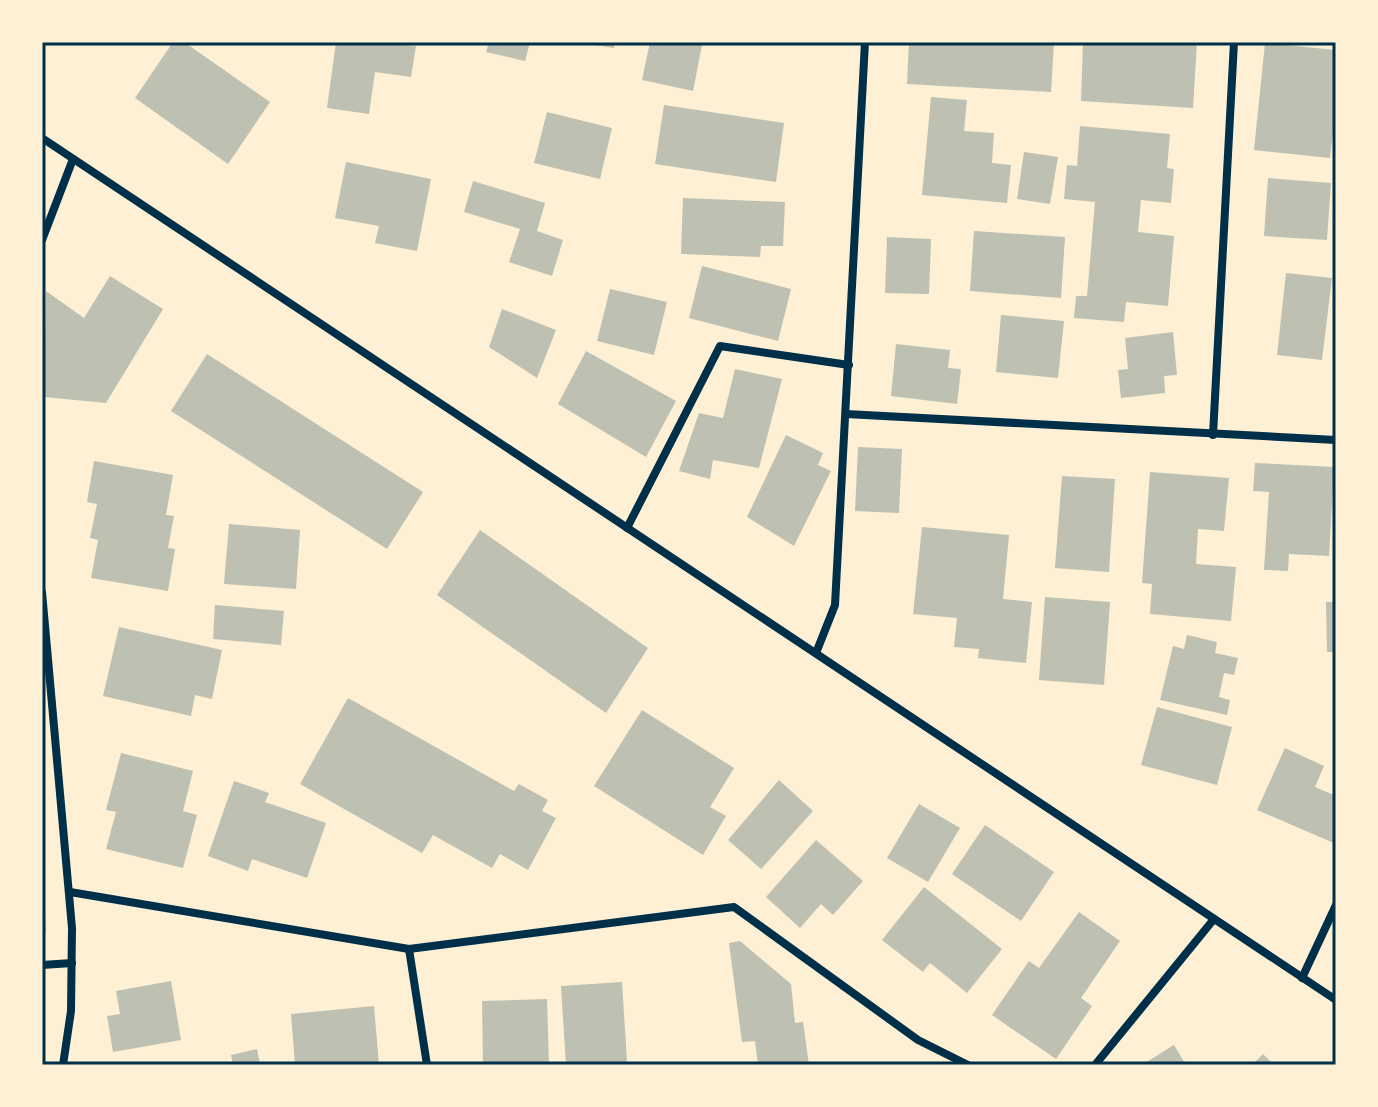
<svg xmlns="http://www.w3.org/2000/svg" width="1378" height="1107" font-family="Literata,serif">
  <rect width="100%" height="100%" fill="#fdf0d5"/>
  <g fill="#bec0b2">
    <path d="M173,42h11l86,60 -42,62 -93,-66z"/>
    <path d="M336,42h48l32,4 -5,31 -36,-5 -6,42 -42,-6z"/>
    <path d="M489,42h41l-5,19 -39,-9z"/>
    <path d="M587,42h28l-1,6 -27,-4z"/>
    <path d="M650,42h38l14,3 -9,46 -51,-11z"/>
    <path d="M909,42h145l-3,50 -144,-8z"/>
    <path d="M1083,42h114l-4,66 -112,-7z"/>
    <path d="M1265,43l71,7v54l-6,54 -76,-8z"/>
    <path d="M931,97l36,3 -3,31 30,2 -2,30 19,2 -4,38 -85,-8z"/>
    <path d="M664,105l120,18 -8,59 -121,-18z"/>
    <path d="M547,112l65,16 -12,51 -66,-16z"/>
    <path d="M1080,126l90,8 -3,34 7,1 -3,34 -30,-3 -3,32 36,4 -6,70 -42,-4 -2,20 -50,-4 2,-22h11l8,-94 -31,-3 3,-34 10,1z"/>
    <path d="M1024,152l34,5 -8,47 -33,-5z"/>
    <path d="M346,162l85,17 -14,72 -42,-8 4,-17 -44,-8z"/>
    <path d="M1268,178l63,5 -4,57 -63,-4z"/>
    <path d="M473,181l72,22 -8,28 26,9 -11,36 -43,-14 11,-33 -56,-17z"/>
    <path d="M683,198l102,4 -2,44h-22l-1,11 -79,-3z"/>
    <path d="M974,231l91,6 -4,61 -91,-7z"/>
    <path d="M887,237l44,2 -2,55 -44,-1z"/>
    <path d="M702,266l89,23 -13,52 -89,-23z"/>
    <path d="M1286,273l46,5 -10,82 -45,-5z"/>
    <path d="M110,276l53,33 -57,94 -62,-6 2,-106 38,27z"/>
    <path d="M610,289l57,13 -13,53 -57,-14z"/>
    <path d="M502,309l54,21 -19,48 -48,-31z"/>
    <path d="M1001,315l63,6 -6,57 -62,-6z"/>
    <path d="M1173,332l4,43 -13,1 1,17 -44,5 -3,-28 10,-1 -3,-31z"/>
    <path d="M896,344l54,6 -2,18 13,1 -4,35 -66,-8z"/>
    <path d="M586,351l90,50 -30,56 -88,-53z"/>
    <path d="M207,354l216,138 -36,57 -216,-138z"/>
    <path d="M735,369l47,10 -23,89 -46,-8 -3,19 -31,-8 20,-58 24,5z"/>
    <path d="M786,435l37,18 -5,12 13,6 -37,75 -47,-29z"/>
    <path d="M858,447l44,2 -3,64 -44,-2z"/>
    <path d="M94,461l79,14 -7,40 8,1 -6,32 7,1 -7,42 -77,-13 7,-38 -8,-2 7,-34 -10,-2z"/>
    <path d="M1255,463l79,4 -5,89 -40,-2 -1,17 -24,-1 5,-78 -16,-1z"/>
    <path d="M1150,472l79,6 -5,53 -26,-2 -2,35 40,3 -5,54 -81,-7 2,-30 -10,-1z"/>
    <path d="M1062,476l53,3 -6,93 -54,-4z"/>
    <path d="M229,524l71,6 -4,59 -72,-5z"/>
    <path d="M922,527l87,8 -6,64 29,3 -6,61 -48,-5 1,-9 -25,-2 3,-29 -44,-4z"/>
    <path d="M480,530l168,118 -42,65 -169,-118z"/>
    <path d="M1045,597l65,5 -6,83 -65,-5z"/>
    <path d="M1326,602h10v50h-9z"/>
    <path d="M215,605l69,6 -3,34 -68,-6z"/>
    <path d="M119,627l103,23 -10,49 -17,-4 -4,21 -88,-20z"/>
    <path d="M1187,635l30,7 -2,11 23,5 -4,17 -10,-2 -5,24 11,3 -3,15 -67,-15 13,-54 11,3z"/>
    <path d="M348,698l166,93 5,-7 29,16 -6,11 14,7 -28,52 -28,-16 -8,14 -59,-33 -11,18 -122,-69z"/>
    <path d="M1157,707l75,20 -15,58 -76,-20z"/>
    <path d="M642,710l92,58 -24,39 16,9 -23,39 -109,-69z"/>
    <path d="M1285,748l39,18 -9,21 21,9v48l-79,-34z"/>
    <path d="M121,753l72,18 -10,40 14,4 -14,53 -77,-19 10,-37 -10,-2z"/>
    <path d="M779,780l34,31 -52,58 -33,-29z"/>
    <path d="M234,781l35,12 -4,9 61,21 -19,55 -55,-19 -4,12 -40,-15z"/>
    <path d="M919,804l41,24 -32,54 -41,-24z"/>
    <path d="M985,825l69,47 -33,49 -69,-47z"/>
    <path d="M816,840l47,41 -30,34 -12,-11 -21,24 -34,-31z"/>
    <path d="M924,887l78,62 -35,44 -37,-30 -7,9 -41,-32z"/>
    <path d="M42,899h2l2,34 -4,1z"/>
    <path d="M1079,912l41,29 -39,57 11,8 -36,53 -64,-44 37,-54 10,7z"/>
    <path d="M740,941l51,43 4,39 8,-1 6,43h-51l-3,-24 -13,1 -13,-99z"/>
    <path d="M171,981l10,59 -68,12 -6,-36 13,-2 -4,-23z"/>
    <path d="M622,982l5,80 -61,3 -5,-79z"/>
    <path d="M547,999l2,65 -66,1 -1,-64z"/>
    <path d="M374,1006l5,59h-84l-4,-51z"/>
    <path d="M1174,1045l12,20h-44z"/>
    <path d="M257,1049l3,16h-27l-2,-10z"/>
    <path d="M1263,1054l11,11h-22z"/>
  </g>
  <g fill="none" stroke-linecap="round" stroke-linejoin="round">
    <g stroke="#003049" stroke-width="8">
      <path d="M42,138l1294,862"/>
      <path d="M42,240l31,-81"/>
      <path d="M846,414l490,26"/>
      <path d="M1213,435l21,-393"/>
      <path d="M627,528l93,-182 129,19"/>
      <path d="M42,592l30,336 -1,83 -8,54"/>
      <path d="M816,653l19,-48 30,-563"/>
      <path d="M70,892l339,57 325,-42 184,133 50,25"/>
      <path d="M409,949l18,116"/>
      <path d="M42,965l30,-2"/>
      <path d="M1302,978l34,-73"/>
      <path d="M1095,1065l119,-146"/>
    </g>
  </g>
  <rect width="1378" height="1107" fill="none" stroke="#fdf0d5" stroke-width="88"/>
  <rect x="44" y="44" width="1290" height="1019" fill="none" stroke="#003049" stroke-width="3"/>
</svg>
